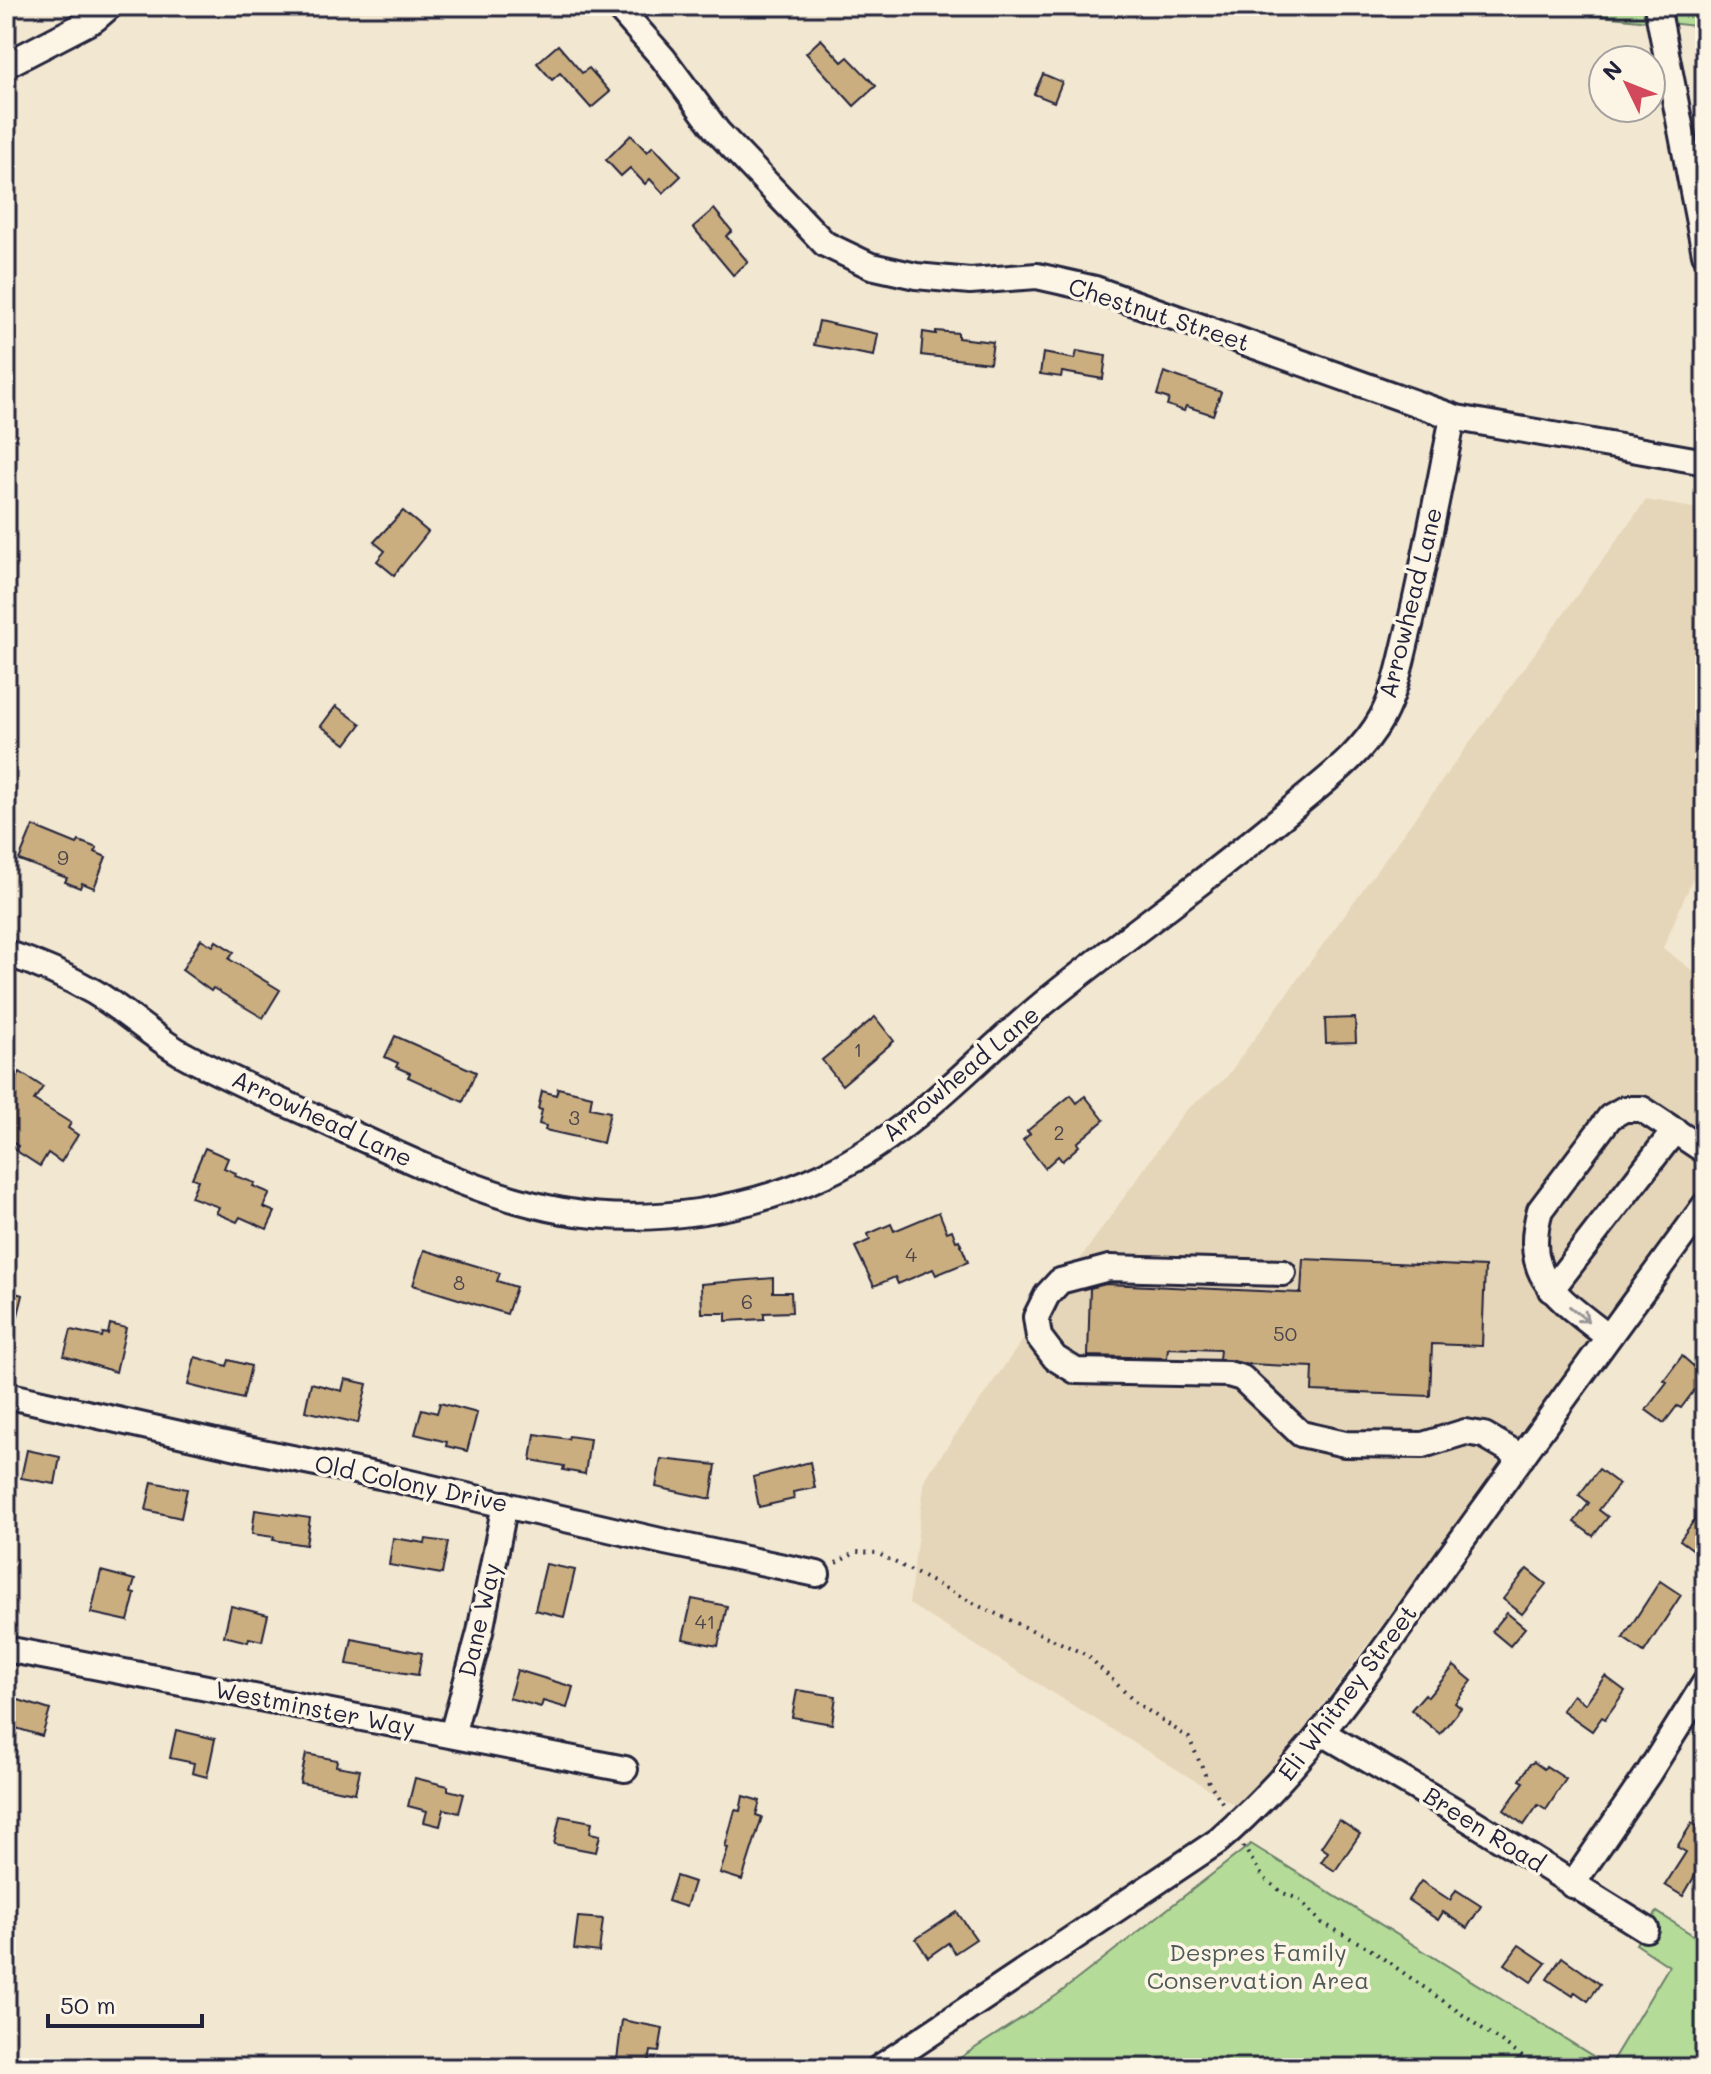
<svg xmlns="http://www.w3.org/2000/svg" width="1711" height="2074" font-family="Mali,sans-serif">
  <rect width="100%" height="100%" fill="#f2e7d1"/>
  <filter id="ink" filterUnits="userSpaceOnUse"><feTurbulence type="fractalNoise" baseFrequency=".0125" numOctaves="2"/><feDisplacementMap in="SourceGraphic" scale="16" xChannelSelector="R" yChannelSelector="G"/><feConvolveMatrix kernelMatrix="1 2 1 2 8 2 1 2 1" color-interpolation-filters="sRGB"/></filter>
  <g filter="url(#ink)">
    <path fill="#e6d6b9" d="M1646,500l59,10v340l-42,98 42,32v209l-398,537 -34,42 -37,38 -327,-202 16,-126 260,-367 40,-32z"/>
    <g fill="#b4dc98" stroke="#6b7f6a" stroke-width="2">
      <path d="M1572,6h133v21l-131,-14z"/>
      <path d="M1251,1844l358,222 60,-100 -33,-22 21,-32 48,31v125h-754l-2,-3 108,-70z"/>
    </g>
    <g fill="#caae80" stroke="#22223b" stroke-width="2">
      <path d="M821,39l21,23 6,-5 28,29 -22,20 -48,-53z"/>
      <path d="M558,45l24,28 7,-5 21,24 -19,16 -31,-35 -8,7 -15,-17z"/>
      <path d="M1043,74l19,8 -8,20 -20,-8z"/>
      <path d="M631,135l16,17 6,-6 28,30 -18,17 -13,-14 -5,5 -15,-16 -9,8 -15,-16z"/>
      <path d="M714,209l18,22 -6,5 22,26 -15,13 -40,-48z"/>
      <path d="M819,321l59,13 -4,22 -60,-11z"/>
      <path d="M936,331l22,2v5l35,4 -3,21 -69,-8 2,-23 13,2z"/>
      <path d="M1077,351l29,5 -3,23 -41,-7 -1,5 -21,-3 3,-21 32,6z"/>
      <path d="M1164,372l57,20 -8,23 -27,-9 -2,5 -17,-6 2,-6 -12,-4z"/>
      <path d="M403,511l25,21 -34,43 -17,-14 8,-10 -11,-9z"/>
      <path d="M336,706l25,18 -15,20 -25,-18z"/>
      <path d="M33,826l44,18 2,-3 18,7 -2,4 11,5 -12,31 -12,-5 -2,5 -15,-6 2,-4 -48,-18z"/>
      <path d="M201,939l12,7 3,-5 18,11 -5,7 51,31 -17,28 -50,-30 -2,3 -29,-21z"/>
      <path d="M875,1017l19,24 -52,44 -20,-25z"/>
      <path d="M1355,1018l1,24 -30,1 -1,-24z"/>
      <path d="M395,1036l81,36 -13,30 -55,-25 2,-4 -14,-6 2,-4 -13,-6z"/>
      <path d="M20,1072l23,15 -9,13 37,23 -3,5 10,7 -17,27 -13,-9 -8,13 -25,-16 3,-4 -12,-8v-43z"/>
      <path d="M558,1088l34,8 -2,12 20,4 -7,31 -58,-13 1,-4 -7,-2 3,-14 -4,-1 4,-18 14,4z"/>
      <path d="M1071,1095l6,8 8,-7 19,24 -27,23 2,3 -17,15 -4,-5 -13,12 -22,-28 7,-6 -3,-3z"/>
      <path d="M205,1148l23,10 -4,10 12,5 -1,3 20,7 -2,3 17,7 -7,14 12,5 -8,17 -27,-12 -3,5 -21,-9 3,-6 -28,-10 7,-17 -6,-2z"/>
      <path d="M939,1212l8,20 5,-2 4,11 3,-1 9,22 -32,13 -3,-6 -35,15 -3,-7 -21,9 -19,-39 15,-7 -2,-6 23,-10 3,7z"/>
      <path d="M424,1250l76,23 -3,8 19,6 -9,27 -94,-29z"/>
      <path d="M1303,1259l182,8 -3,79 -50,-2 -2,52 -118,-5 1,-24 -66,-3 -28,-5 1,-9 -52,-2 -1,10 -79,-2 2,-68 16,-4 195,9z"/>
      <path d="M773,1278v14h18l1,20 -28,1v6l-38,2v-8h-24l-1,-29z"/>
      <path d="M6,1291l17,4 -11,45h-6z"/>
      <path d="M110,1324l16,4 -10,44 -52,-16 7,-26 31,7 1,-4 5,1z"/>
      <path d="M1682,1356l23,20 -24,32 -4,-2 -13,17 -18,-13 21,-28 -3,-2z"/>
      <path d="M195,1357l32,9 2,-6 22,6 -8,33 -55,-14z"/>
      <path d="M345,1379l22,5 -9,39 -53,-12 6,-28 31,8z"/>
      <path d="M440,1403l37,10 -10,38 -21,-5 1,-4 -32,-8 7,-25 15,4z"/>
      <path d="M535,1434l33,5 1,-3 21,3 -5,35 -22,-4 1,-4 -33,-6z"/>
      <path d="M27,1450l33,7 -5,27 -34,-6z"/>
      <path d="M661,1459l55,6 -5,34 -55,-12z"/>
      <path d="M810,1462l5,26 -22,4 1,7 -35,8 -6,-30z"/>
      <path d="M1599,1469l20,15 -20,26 9,7 -15,19 -19,-14 15,-19 -10,-8z"/>
      <path d="M152,1482l35,7 -6,29 -35,-8z"/>
      <path d="M1705,1505v53l-25,-18z"/>
      <path d="M255,1510l55,8 -4,27 -33,-5 1,-3 -22,-3z"/>
      <path d="M393,1538l32,5 1,-4 22,3 -6,32 -53,-9z"/>
      <path d="M546,1564l29,6 -11,47 -29,-7z"/>
      <path d="M1527,1569l19,15 -24,30 -19,-15z"/>
      <path d="M101,1571l34,9 -4,13 4,1 -7,27 -37,-8z"/>
      <path d="M1660,1581l21,14 -37,57 -21,-14z"/>
      <path d="M692,1599l35,7 -9,40 -35,-7z"/>
      <path d="M231,1606l37,9 -6,26 -13,-3 -1,4 -24,-6z"/>
      <path d="M1507,1613l18,15 -15,18 -18,-15z"/>
      <path d="M352,1639l70,14 -4,22 -71,-11z"/>
      <path d="M1454,1666l18,15 -17,22 6,5 -21,26 -29,-24 14,-16 3,3z"/>
      <path d="M517,1670l56,17 -6,21 -24,-7 -2,6 -32,-9z"/>
      <path d="M1605,1676l20,15 -20,28 -3,-2 -10,14 -30,-21 11,-15 12,9z"/>
      <path d="M797,1690l39,6 -4,28 -40,-7z"/>
      <path d="M6,1696l44,14 -8,26 -36,-11z"/>
      <path d="M176,1730l39,9 -8,38 -15,-4 2,-10 -24,-5z"/>
      <path d="M306,1754l31,6 -1,6 24,4 -5,23 -55,-10z"/>
      <path d="M1534,1762l10,7 2,-3 20,13 -20,31 -8,-5 -14,20 -20,-15 20,-28 -4,-2 10,-16z"/>
      <path d="M415,1778l33,8v4l16,4 -5,19 -15,-4 -4,17 -16,-4 3,-11 -19,-5z"/>
      <path d="M743,1796l17,5 -4,14 6,2 -20,63 -22,-7 8,-25 -3,-1 10,-37 5,1z"/>
      <path d="M560,1816l32,6 -2,11 10,2 -4,17 -42,-8z"/>
      <path d="M1339,1820l21,14 -25,37 -14,-9 7,-10 -7,-5z"/>
      <path d="M1692,1823l13,8v27l-22,38 -18,-11 21,-33 -9,-5z"/>
      <path d="M676,1876l18,6 -8,25 -18,-6z"/>
      <path d="M1421,1881l29,19 6,-10 25,16 -14,22 -24,-16 -5,8 -30,-20z"/>
      <path d="M957,1912l19,27 -21,14 -7,-10 -20,14 -12,-18z"/>
      <path d="M578,1917l25,2 -4,33 -25,-3z"/>
      <path d="M1519,1945l27,18 -15,19 -26,-18z"/>
      <path d="M1562,1957l38,27 -12,17 -13,-9 -2,4 -26,-17z"/>
      <path d="M622,2020l41,8 -4,24 -8,-1 -3,17h-32z"/>
    </g>
    <g fill="none" stroke-linecap="round" stroke-linejoin="round">
      <defs>
        <g id="minor">
          <path d="M617,6l46,52 54,73 108,113 46,22 45,10 54,5 67,-5 58,13 362,129 248,44"/>
          <path d="M1657,6l48,248"/>
          <path d="M6,65l89,-46 15,-13"/>
          <path d="M6,953c30,10 60,23 88,39 30,18 56,43 87,61 47,26 99,48 148,70 75,35 152,73 234,88 86,15 185,0 263,-37 86,-40 147,-113 219,-172 83,-67 170,-127 250,-196 32,-27 67,-52 87,-89 15,-28 20,-62 28,-92 16,-69 29,-139 43,-208"/>
          <path d="M1283,1273l-174,-5 -49,13 -13,14 -11,22 3,20 16,21 21,13 152,3 14,4 59,56 44,10 78,1 42,-13 19,3 38,22"/>
          <path d="M1551,1290l124,-160"/>
          <path d="M1608,1337c-47,-38 -88,-58 -68,-127l70,-93 14,-8h18l63,42"/>
          <path d="M6,1395l236,53 138,28 285,66 152,32"/>
          <path d="M6,1649l619,120"/>
          <path d="M1321,1732l133,78 192,119"/>
          <path d="M452,1735l28,-103 25,-128"/>
          <path d="M1572,1885l76,-111 57,-91"/>
          <path d="M879,2068l339,-227c92,-80 160,-183 230,-282 85,-118 171,-237 257,-354"/>
        </g>
      </defs>
      <use href="#minor" stroke="#22223b" stroke-width="30"/>
      <g stroke="#22223b" stroke-width="4" stroke-dasharray="2 6" stroke-linecap="butt">
        <path d="M836,1563l21,-11 20,1 104,54 106,48 48,47 54,36 18,41 18,28"/>
        <path d="M1243,1846l20,31 20,16 16,6 23,24 45,24 171,121"/>
      </g>
      <use href="#minor" stroke="#fcf5e5" stroke-width="24"/>
    </g>
    <defs><path id="oneway-shaft" d="M-6 0H5M1.5-3L5.5 0L1.5 3" fill="none" stroke-width="1.6" stroke-linecap="round" stroke-linejoin="round" transform="scale(2)"/></defs>
    <use stroke="#9a9698" href="#oneway-shaft" transform="translate(1579 1314) rotate(39)"/>
  </g>
  <g text-anchor="middle" stroke-width="7" stroke-linejoin="round" paint-order="stroke">
    <g font-size="20" fill="#4c454c">
      <text x="63" y="865">9</text>
      <text x="858" y="1057">1</text>
      <text x="574" y="1125">3</text>
      <text x="1059" y="1140">2</text>
      <text x="911" y="1262">4</text>
      <text x="459" y="1290">8</text>
      <text x="747" y="1309">6</text>
      <text x="1285" y="1341">50</text>
      <text x="705" y="1629">41</text>
    </g>
    <g font-size="24" fill="#22223b" stroke="#fcf5e5">
      <text transform="translate(1159 315) rotate(18)" y="8">Chestnut Street</text>
      <text transform="translate(1411 603) rotate(-76)" y="8">Arrowhead Lane</text>
      <text transform="translate(961 1074) rotate(-40)" y="8">Arrowhead Lane</text>
      <text transform="translate(322 1119) rotate(25)" y="8">Arrowhead Lane</text>
      <text transform="translate(411 1484) rotate(12)" y="8">Old Colony Drive</text>
      <text transform="translate(480 1620) rotate(-77)" y="8">Dane Way</text>
      <text transform="translate(1348 1693) rotate(-53)" y="8">Eli Whitney Street</text>
      <text transform="translate(315 1709) rotate(11)" y="8">Westminster Way</text>
      <text transform="translate(1484 1830) rotate(32)" y="8">Breen Road</text>
    </g>
    <g font-size="24" fill="#4e5a57" stroke="#fcf5e5">
      <text x="1258" y="1961">Despres Family<tspan x="1258" dy="28">Conservation Area</tspan></text>
    </g>
  </g>
  <rect width="1711" height="2074" fill="none" stroke="#fcf5e5" stroke-width="32"/>
  <rect x="16" y="16" width="1679" height="2042" fill="none" stroke="#22223b" stroke-width="3" filter="url(#ink)"/>
  <g transform="translate(1627 84) rotate(313)"><circle r="38" fill="#fcf5e5" stroke="#a5a1a1" stroke-width="2"/>
  <path d="M0-6L14 30L0 20L-14 30Z" fill="#d1495b"/>
  <text y="-12" font-size="22" font-weight="bold" text-anchor="middle" fill="#22223b">N</text>
  </g>
  <path d="M48 2014v12h154v-12" fill="none" stroke="#22223b" stroke-width="4"/>
  <text x="60" y="2014" font-size="24" fill="#22223b" stroke="#fcf5e5" stroke-width="6" paint-order="stroke">50 m</text>
</svg>
